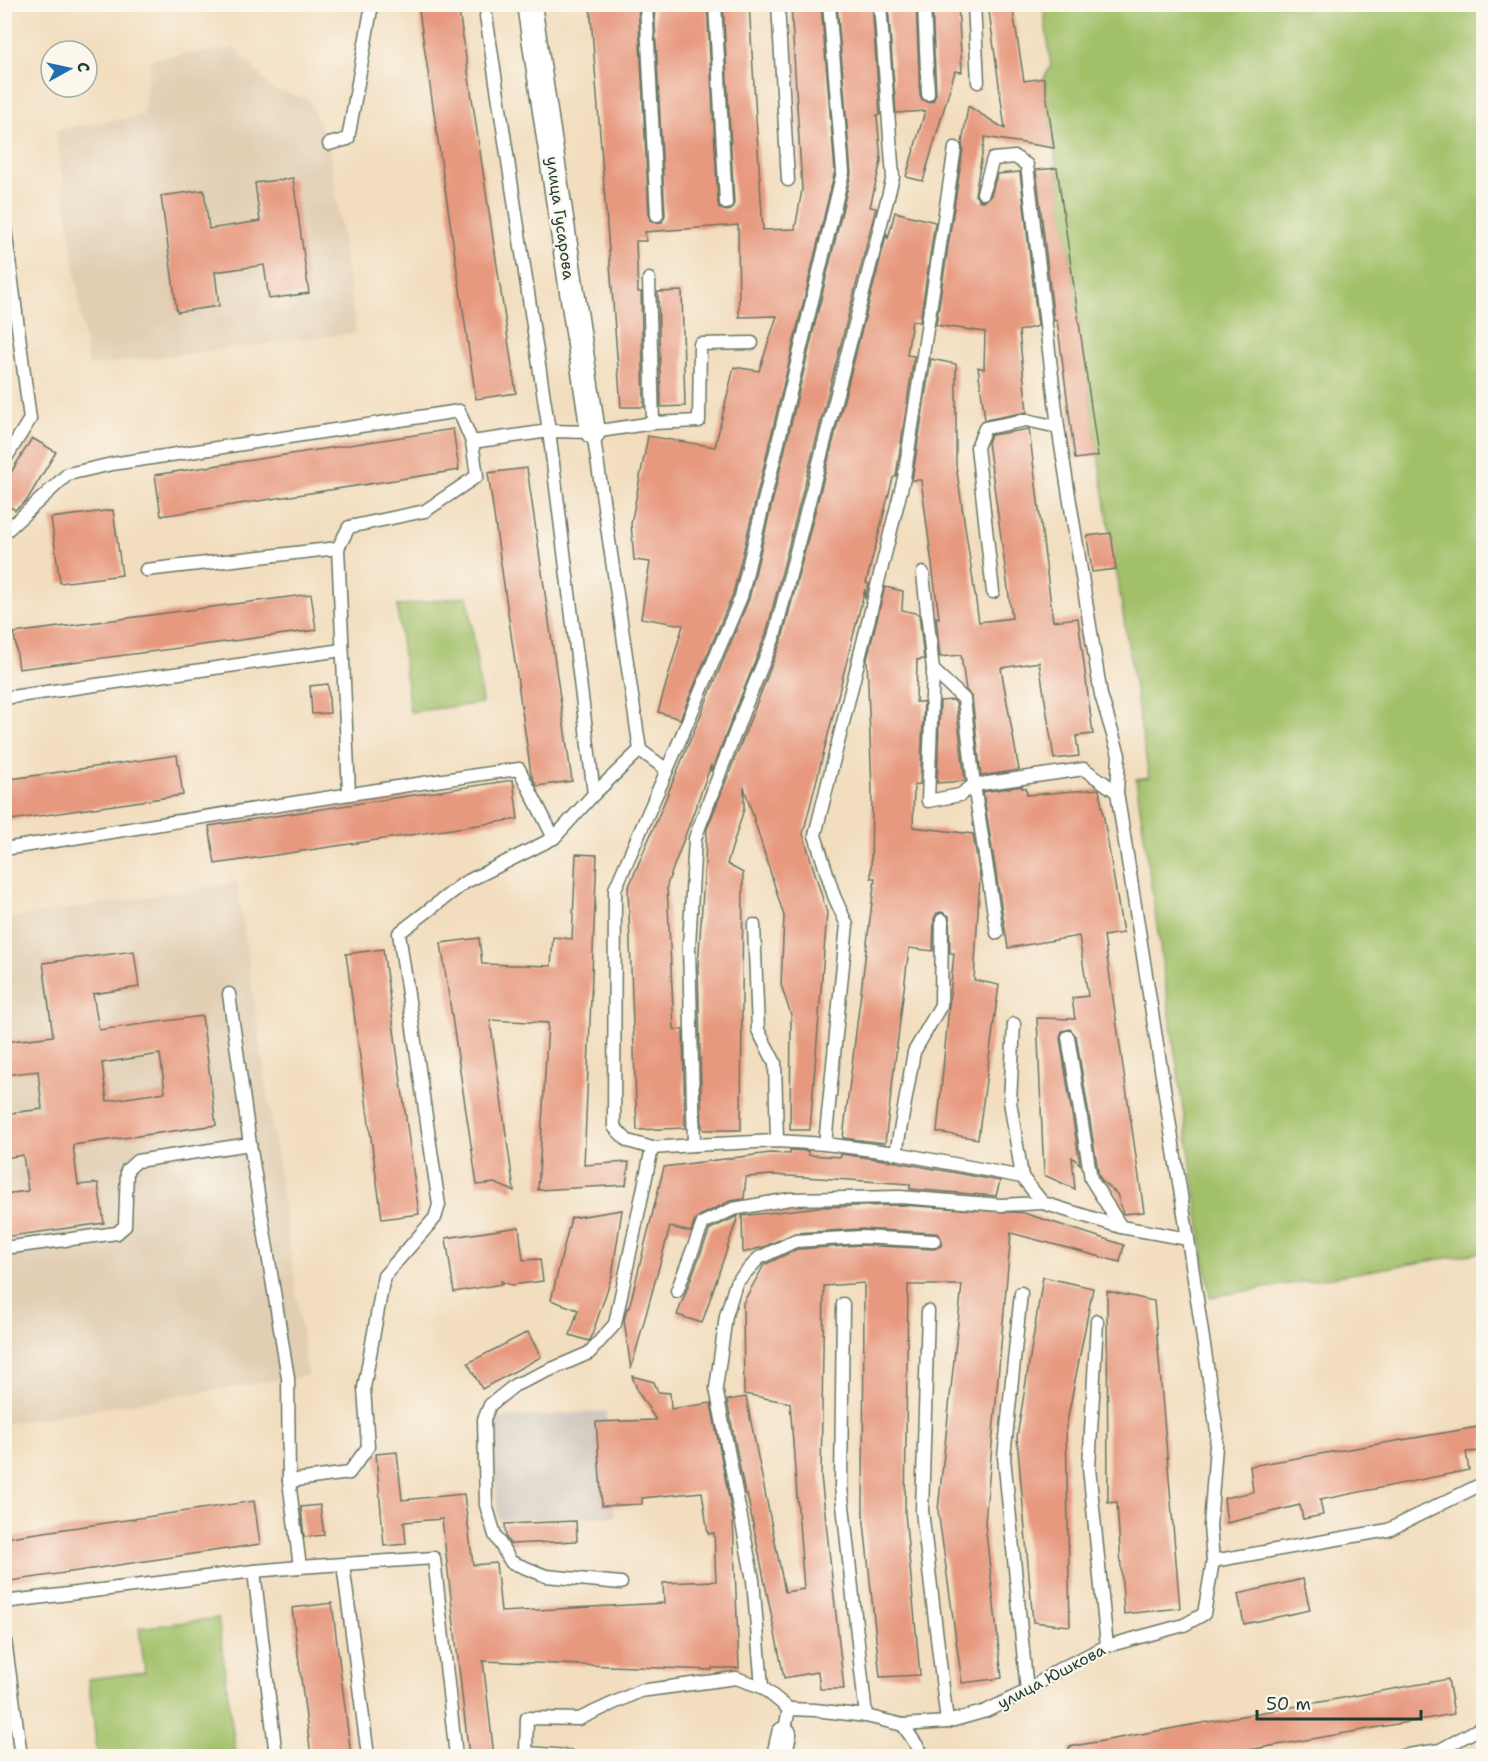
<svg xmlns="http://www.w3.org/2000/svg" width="1488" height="1761" font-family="'Shantell Sans',sans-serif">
  <rect width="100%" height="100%" fill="#fbf7ec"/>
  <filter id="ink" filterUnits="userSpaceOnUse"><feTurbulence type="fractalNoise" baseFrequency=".0167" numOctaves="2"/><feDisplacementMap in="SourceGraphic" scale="12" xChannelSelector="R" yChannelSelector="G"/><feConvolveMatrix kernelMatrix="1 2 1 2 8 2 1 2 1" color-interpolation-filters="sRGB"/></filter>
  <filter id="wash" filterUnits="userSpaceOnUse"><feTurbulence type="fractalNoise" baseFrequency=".008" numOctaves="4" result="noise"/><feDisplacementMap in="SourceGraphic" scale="24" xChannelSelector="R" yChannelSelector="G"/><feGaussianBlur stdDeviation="1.35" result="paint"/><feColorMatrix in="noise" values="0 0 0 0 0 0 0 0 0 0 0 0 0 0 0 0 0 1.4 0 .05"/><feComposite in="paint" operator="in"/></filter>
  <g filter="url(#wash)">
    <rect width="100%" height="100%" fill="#f2ddbe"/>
    <g fill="#e1ceb3">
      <path d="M235,48l38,42 35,9 21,45 27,189 -268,33 -32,-236 87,-15 8,-56z"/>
      <path d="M237,882l71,493 -303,49v-505z"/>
    </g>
    <path fill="#ccc2b9" d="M606,1411l1,11 30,-2 5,84 -28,2 1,10 -117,4 -7,-101z"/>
    <g fill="#a1c067" stroke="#607e4e" stroke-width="1.5">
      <path d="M1043,5h440v1247l-273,45 -74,-518 13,-2 -51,-321 -54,-378 7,-12z"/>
      <path d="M468,596l14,107 -72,9 -13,-106z"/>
      <path d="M218,1618l18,138h-138l-10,-77 57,-7 -6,-44z"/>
    </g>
    <g id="blocks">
      <g fill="#e7997f" fill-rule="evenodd">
        <path d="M418,4h40l58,389 -40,6z"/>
        <path d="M590,4h48l11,211 1,5 7,3 5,-1 3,-7 -11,-211h53l11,199 1,5 7,3 5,-1 3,-7 -11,-199h26l14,226 32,-1 7,-39 -11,-186h30l14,167 -102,423 -53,125 -22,-7 25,-87 -42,-7 9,-56 -16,-2 -3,-36 17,-88 67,11 19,-80 25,4 18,-55 -38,1 -1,-92 -93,7 1,9h-10l2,51h3l3,115h-23z"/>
        <path d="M837,4h35l8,111h-3l4,46 -11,46 6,1 -110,426 -55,138v-7l-44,120 7,144 9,1 2,98 -48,2 -9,-241 121,-290 102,-425z"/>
        <path d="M888,4h28l4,90 1,5 7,3 5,-1 3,-7 -4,-90h26l4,68 -7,-1 -32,110 -17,-4 19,-66 -29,2z"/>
        <path d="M988,4h24l12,77 20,-3 10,70 -69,-11 -10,58 5,6h5l6,-6 6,-21 23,-2 18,154 -19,5 8,81 -42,8 -7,-53 6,2 1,-37 -49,-7 27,-176 -1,-5 6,-38 37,23z"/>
        <path d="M1057,168l41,288 -23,3 -18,-139 -3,1 -18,-151z"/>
        <path d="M293,178l16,115 -40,6 -5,-34 -49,7 4,34 -42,6 -16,-116 43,-6 5,39 51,-8 -5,-38z"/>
        <path d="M895,212l40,10 -15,100 -8,-1 -5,34 7,1 -18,120 -3,2 -27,105 3,1 -4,15v-10l-62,245 24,79 -17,217h-20l1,-115 -10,-30 3,-69 -40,-129v22l-17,55 16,9 -2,257h-37l-2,-3 -4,-159 9,-139 75,-190 105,-406 1,6z"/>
        <path d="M682,291l3,115 -24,1 -3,-115z"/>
        <path d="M931,359l25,5v101l23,157 33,-4 -24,-176 3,-7 38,-6 24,192 25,-3 15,116 -17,2 3,20 -25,3 -15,-97 -38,6 18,102 -38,6 -9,-78 -6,-8 -5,-35 -21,2 -4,-40 3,1 -18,-138h-9z"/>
        <path d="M453,429l6,41 -298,46 -6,-41z"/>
        <path d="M32,438l24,14 -29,48 -12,10 -11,-7v-19z"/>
        <path d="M527,468l45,313 -35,5 -6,-12 -43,-301z"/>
        <path d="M113,510l9,65 -62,8 -9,-65z"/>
        <path d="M1111,533l5,36 -24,3 -5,-36z"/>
        <path d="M885,587l18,4 -1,19 17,4 5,45 -7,1 -1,42h8l-4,82 -6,1 -1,42 60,7 7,43 -6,103 25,5 -21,154 -41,-7 17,-179h-4l-1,-37 -7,-4 -5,1 -3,6 -1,32 -24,-3 -24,195 -42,-5 32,-260h-4l1,-87 -5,-132z"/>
        <path d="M311,594l5,36 -297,39 -5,-36z"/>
        <path d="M328,684l2,29 -18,1 -2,-28z"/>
        <path d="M953,700l3,3 9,78 -28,2 3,-82z"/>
        <path d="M177,755l6,40 -179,26v-41z"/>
        <path d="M513,780l5,39 -303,45 -6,-38z"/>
        <path d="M1022,786v2h4l1,7 72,-6 24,144 -19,3 40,276 -21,2 -6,-20 -14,-12 -4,-6 -23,-140 -6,-7 -8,2 -2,7 20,126 -8,-7 3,32 -31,-14 -7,-157 38,1 -3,-21 16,-2 -9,-60 -71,12 -25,-156z"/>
        <path d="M576,854l21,1 -13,310 45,-3 -3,23 -88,5 10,-167 -58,-3 24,171 -20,-8 -17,2 -36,-242 38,-5 3,26 69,2 2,-29 19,2z"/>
        <path d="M383,949l36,265 -37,5 -36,-265z"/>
        <path d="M134,951l5,36 -46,7 6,36 103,-14 14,109 -143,20 5,40 20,-2 6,40 -100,14v-43l24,-3 -5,-36 -19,3v-44l38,-5 -4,-38 -34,4v-33l49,-6 -10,-73zM160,1054l5,38 -58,9 -5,-38z"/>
        <path d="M790,1150l18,1v4l33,2v-3l50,7 109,20 -4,15 -86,-7v-5l-137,-9 -27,2 -2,22 -14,2 -30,15 -5,4 -4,12 -21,-5 -39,142 -7,-49 3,-12h2l35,-141 106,-14 20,1z"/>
        <path d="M900,1205l124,8 100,32 -4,17 -109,-29 -26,290 17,155 -40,5 -24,-173 24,-225h-54l-3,228 15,162 -40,2 -17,-164 1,-230 -40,3 -3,190 23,213h-24l-2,-17 -34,6 -37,-184h-2l-18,-94 19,-3 39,195 19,-3 -14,-186 -46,-9 -1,-91 21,-38 33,-16 64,-4 73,4 7,-3 1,-5 -3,-7 -5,-1 -73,-4 -66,4 -29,13 -23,7 -1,-37 77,-9z"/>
        <path d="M622,1210l-10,66 -21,62 -2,3 -19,-6 8,-25 -27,-10 20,-82z"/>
        <path d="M738,1216l-36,107 -25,-8 33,-86z"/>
        <path d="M519,1227l4,33 17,-1 3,22 -32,4 -10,-4 1,3 -48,8 -8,-54z"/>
        <path d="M1043,1277l50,11 -27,139 4,199 -37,-4 -16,-185z"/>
        <path d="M1107,1291l47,10 26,307 -56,6 -7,-112 -9,1z"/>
        <path d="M528,1332l13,25 -59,32 -14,-26z"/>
        <path d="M632,1376l22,6 4,10 12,1 1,16 40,-6 22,117 6,148h-27v2l-229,-9 11,95h-25l-27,-237 -38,3 2,22 -22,2 -8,-92 21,-2 5,48 62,-6 9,71 23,-2 5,49 163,-9 -1,-20 53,-2 -2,-48 -6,1 -6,-42 -60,6v6l-40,2 -6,-84 60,-2 -18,-28z"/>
        <path d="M1484,1426v25l-18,1 3,18 -149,30 3,15 -20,4 -3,-14 -73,18 -3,-25 29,-6 -3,-26z"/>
        <path d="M254,1501l6,43 -256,38v-44z"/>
        <path d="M320,1505l4,30 -20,2 -3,-30z"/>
        <path d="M576,1521l1,20 -67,3 -4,-7 -1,-13z"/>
        <path d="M1303,1579l7,31 -66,14 -6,-30z"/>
        <path d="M332,1603l19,153h-40l-19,-148z"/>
        <path d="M1448,1679l6,35 -240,42h-145v-9z"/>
      </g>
    </g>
  </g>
  <g filter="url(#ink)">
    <use href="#blocks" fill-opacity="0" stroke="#697564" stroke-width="1.5"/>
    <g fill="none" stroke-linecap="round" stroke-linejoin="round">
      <defs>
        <g id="lane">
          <path d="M646,4l11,211"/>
          <path d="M715,4l11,199"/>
          <path d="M778,4l10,176"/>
          <path d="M924,4l4,90"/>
          <path d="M974,4l4,78"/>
          <path d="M486,16l63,415 45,363"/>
          <path d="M329,144l19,-5 24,-135"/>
          <path d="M983,193l10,-34 22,-2 12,8 31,262 43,268 18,60 -2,37 71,447"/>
          <path d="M4,221l26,198 -26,42"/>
          <path d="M649,279l4,144"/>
          <path d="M4,533l64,-59 44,-10 347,-53 13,31"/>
          <path d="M146,570l192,-22"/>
          <path d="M923,573l10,97 -5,131 32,-6 14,-10 110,-16 33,23"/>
          <path d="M993,592l-16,-145 8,-19 41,-8 32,7"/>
          <path d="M933,670l31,29 10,86 23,148"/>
          <path d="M4,698l338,-48"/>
          <path d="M640,750l27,20 -52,119 -1,238 14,14 24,7 42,-3"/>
          <path d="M667,770l74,-173 102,-425 -14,-168"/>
          <path d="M349,793l-11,-245 11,-21 76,-16 52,-35 -5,-34 77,-11 44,1 60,-9 46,-2 1,-77 52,-1"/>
          <path d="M4,849c172,-27 343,-56 515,-80l35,69"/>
          <path d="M754,925l4,105 17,33 2,78"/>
          <path d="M4,979h2"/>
          <path d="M1014,1024l-4,77 12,76"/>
          <path d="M1068,1037l23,142 30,48"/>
          <path d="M825,1144l22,-219 -13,-29 -19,-61 89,-357 51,-330"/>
          <path d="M896,1153l18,-101 27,-47 1,-85"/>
          <path d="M4,1248l113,-15 8,-7 2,-56 10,-9 113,-17"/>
          <path d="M677,1291l26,-68 30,-14 57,-10 110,-2 101,8 42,-2"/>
          <path d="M1021,1293l-17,164 23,234"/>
          <path d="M843,1304l-2,183 25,229"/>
          <path d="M928,1311l-6,200 25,211"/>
          <path d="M1097,1321l-8,147 18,178"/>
          <path d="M289,1481l60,-8 19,-26 -4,-59 20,-112 51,-58 4,-13 -40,-272 65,-50 90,-45 40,-44 46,-44 -47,-318"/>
          <path d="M1213,1561l175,-31 96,-47"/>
          <path d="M343,1564l91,-6 22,198"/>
          <path d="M300,1567l43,-3 25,192"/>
          <path d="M254,1571l22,185"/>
          <path d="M621,1583l-75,-7 -35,-14 -16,-27 -9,-30 -2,-86 6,-14 25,-20 74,-32 26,-29 37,-176"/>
          <path d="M4,1602l250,-31 46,-4 -11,-86 -1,-103 -38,-234 -21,-150"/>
          <path d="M4,1633l17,123"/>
          <path d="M762,1687l-9,-107 -37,-192 10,-72 10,-33 23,-25 36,-17 66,-4 73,4"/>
          <path d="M903,1725l21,31"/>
          <path d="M784,1734l5,-25 26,1 51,6 37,9 44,-3 39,-11 41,-20 31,-21 49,-24 77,-21 20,-11 9,-53 -3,-35 7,-94 -29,-193 -67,-12 -78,-24 -21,-26 -126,-24 -71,-9 -48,-3 -83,4 -5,-199 6,-108 50,-131 29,-70 119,-460 -13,-173"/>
          <path d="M526,1753l1,-35 52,1 61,-28 96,-13 26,9 27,22"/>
          <path d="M526,1756v-3l42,3"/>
          <path d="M1402,1756l38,-6 44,-24"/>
        </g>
        <g id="street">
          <path d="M529,4l64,428"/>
          <path d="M779,1756l5,-22"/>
        </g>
      </defs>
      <use href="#lane" stroke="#697564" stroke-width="15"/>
      <use href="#street" stroke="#697564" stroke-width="27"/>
      <use href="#lane" stroke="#fff" stroke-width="12"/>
      <use href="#street" stroke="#fff" stroke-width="24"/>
    </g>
  </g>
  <g text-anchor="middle" stroke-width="4.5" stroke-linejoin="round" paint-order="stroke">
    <g font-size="16" fill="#1f3d34" stroke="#fbf7ec">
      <text transform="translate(561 218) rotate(82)" y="6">улица Гусарова</text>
      <text transform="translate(1051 1676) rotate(-28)" y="6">улица Юшкова</text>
    </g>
  </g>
  <rect width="1488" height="1761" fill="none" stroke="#fbf7ec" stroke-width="24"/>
  <g transform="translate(69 69) rotate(82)"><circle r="28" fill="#fbf7ec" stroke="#a3ada2" stroke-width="1.5"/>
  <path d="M0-4.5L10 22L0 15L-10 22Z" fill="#1f6fb2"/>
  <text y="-9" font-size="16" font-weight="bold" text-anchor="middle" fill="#1f3d34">С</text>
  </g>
  <path d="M1257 1710v9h164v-9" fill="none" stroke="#1f3d34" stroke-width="3"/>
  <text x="1266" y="1710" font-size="18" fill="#1f3d34" stroke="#fbf7ec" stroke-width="4.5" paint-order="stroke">50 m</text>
</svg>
